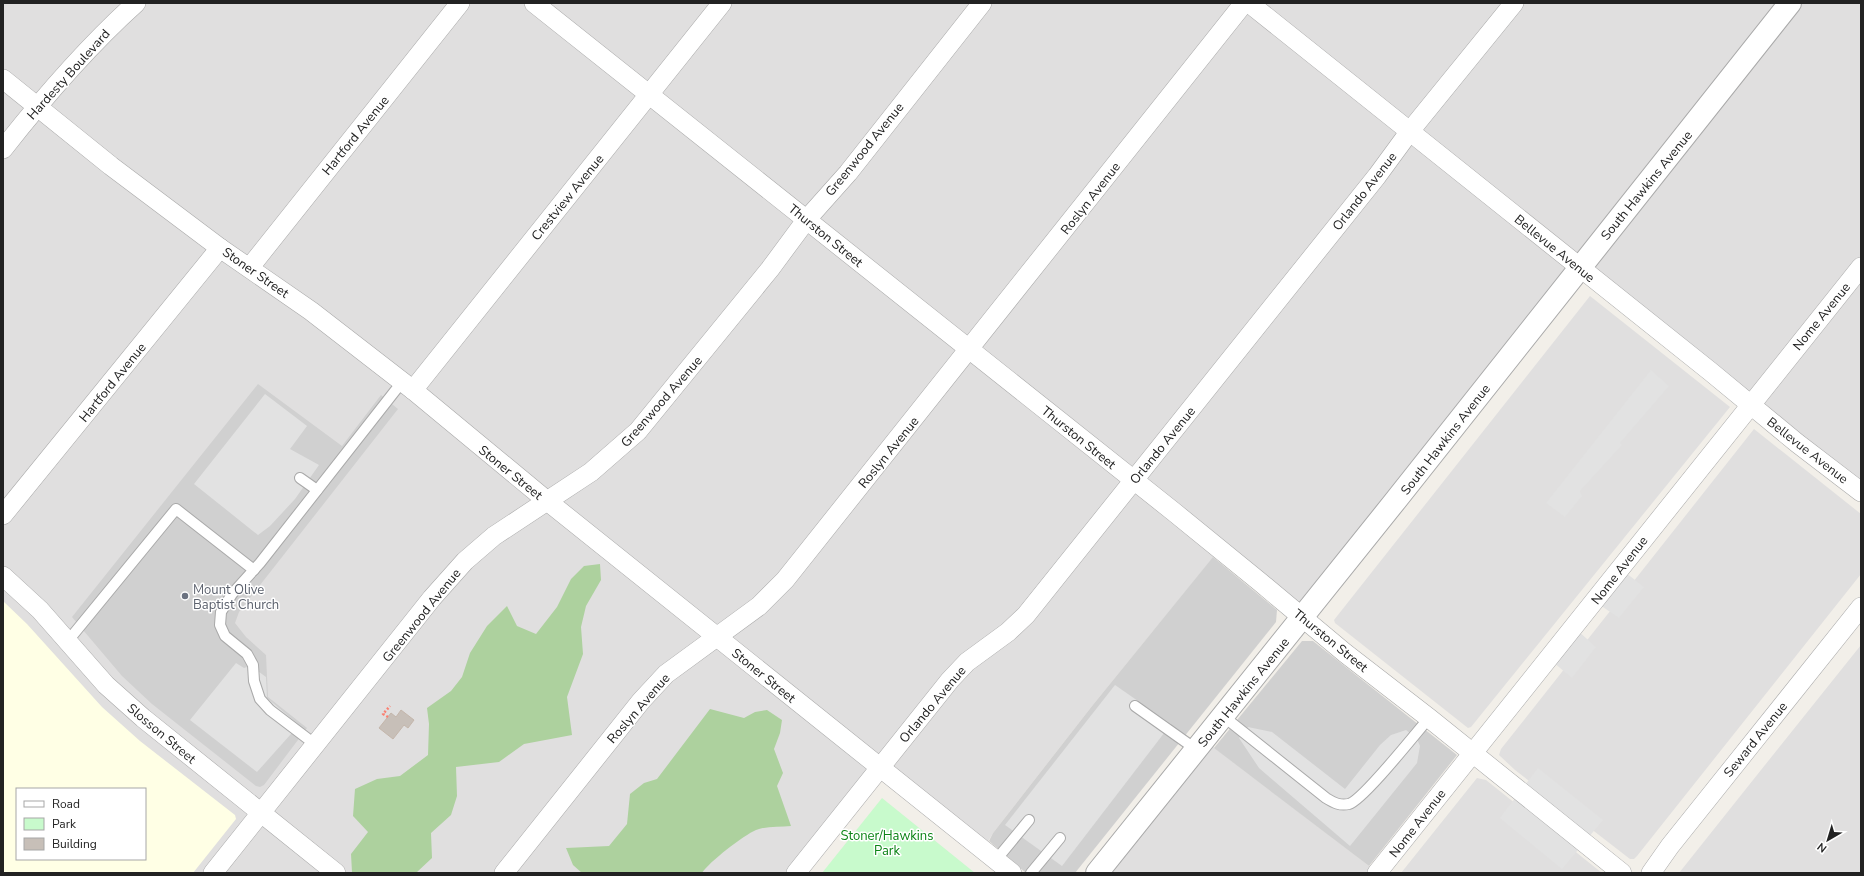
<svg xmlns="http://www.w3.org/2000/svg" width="1864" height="876" font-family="'Nunito Sans',sans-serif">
  <rect width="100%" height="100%" fill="#f2efe9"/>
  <g fill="#e0dfdf" fill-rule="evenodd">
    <path d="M3,3h1858v489l-277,-221 -282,347 -82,-69 -128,157 -99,127 -10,17 -104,-82 -83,105h-793zM17,789h128v70h-128z"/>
    <path d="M1590,296l140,111 -259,320 -3,1 -133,-105 -1,-3z"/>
    <path d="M1754,429l107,85v60l-224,282 -3,3h-4l-115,-89 -16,-15 2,-6z"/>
    <path d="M1861,645v228h-182l82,-103z"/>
    <path d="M1204,740l173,132 -280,1z"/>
    <path d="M1477,778l9,2 116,93h-201z"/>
  </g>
  <path fill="#ffffe5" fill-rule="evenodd" d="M3,601l24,23 75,83 38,34 95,74 1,4 -43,54h-190zM17,789h128v70h-128z"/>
  <g fill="#d0d0d0">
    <path d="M258,384l84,62 39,-51 17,14 -159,203 -4,11 11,14 20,18 2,42 39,31 -43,57 -4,2 -4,-1 -104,-82 -30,-28 -50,-59z"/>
    <path d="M1213,557l64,53 -1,12 -201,251h-49l-37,-32 4,-8 99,-127z"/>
    <path d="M1302,641h11l144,114 -88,111 -155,-118z"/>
  </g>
  <g fill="#add19e">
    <path d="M600,564l1,16 -15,26 -5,21 2,27 -16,43 5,38 -48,9 -25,18 -43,5 1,29 -6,19 -20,18 1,25 -15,14 -15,1 -50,-1 -1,-18 17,-22 -15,-16 2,-27 22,-10 23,-3 28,-21 1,-31 -2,-16 24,-17 11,-14 8,-24 17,-27 20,-20 10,20 19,8 21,-27 14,-28 13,-13z"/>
    <path d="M710,709l34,9 11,-6 12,-2 15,10 -2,13 -6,16 9,24 -6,13 14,40c-11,1 -25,0 -35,4 -12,5 -47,32 -54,43h-120l-9,-8 -7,-17 43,-2 18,-22 3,-30 14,-11 13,-4z"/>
  </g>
  <path fill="#c8facc" d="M882,798l93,75h-153z"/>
  <g fill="#e2e2e2">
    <path d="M1651,370l18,16 -49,57 2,2 -42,46 2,5 -17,21 -19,-14z"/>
    <path d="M265,394l42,32 -17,23 29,16 -24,34 -25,27 -12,9 -64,-51z"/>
    <path d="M1626,573l18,14 -25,31 -19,-13z"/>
    <path d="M1578,631l18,16 -24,31 -19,-16z"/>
    <path d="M236,663l8,5 3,-1v-4l19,14 1,21 32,27 -42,47 -67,-52z"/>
    <path d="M1115,685l56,39 -109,142 -57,-41z"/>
    <path d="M1248,727l24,5 73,57 35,-44 11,-10 15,-5 11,9 3,7 -3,17 -67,83 -91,-78 -20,-30z"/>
    <path d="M1538,768l65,52 -41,49 -62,-51z"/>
  </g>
  <path fill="#c7bfb8" stroke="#c4b6ab" d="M401,710l13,10 -6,8 -4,-3 -11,14 -14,-11 12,-15 5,4z"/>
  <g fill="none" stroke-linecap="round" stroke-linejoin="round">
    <defs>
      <g id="service">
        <path d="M300,478l17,12"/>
        <path d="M67,642l109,-133 78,61"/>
        <path d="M1135,706l62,44"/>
        <path d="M1223,716l103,82c8,5 14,8 23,6 14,-4 67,-71 80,-86"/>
        <path d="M316,745l-46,-35 -10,-11 -6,-18 -1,-16 -6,-11 -22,-18 -5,-11 1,-13 11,-18 28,-31 142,-181"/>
        <path d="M996,860l33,-40"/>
        <path d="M1031,873l29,-35"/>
      </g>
      <g id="minor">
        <path d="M534,3l640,509 86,70 85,71 84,65 193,155"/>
        <path d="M1249,3l462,369 86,71 64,49"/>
        <path d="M3,79l108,87 109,82 91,63 102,79 133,110 466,373"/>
        <path d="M3,149c41,-52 84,-102 133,-146"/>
        <path d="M250,267l210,-264"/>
        <path d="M413,390l309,-387"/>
        <path d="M3,515l217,-267"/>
        <path d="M3,576l37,34 66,75 37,33 193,155"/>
        <path d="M213,873l219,-275 33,-37 29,-25 97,-64 47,-41 132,-162 37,-50 41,-46 134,-170"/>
        <path d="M504,873l137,-172 25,-27 93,-68 26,-26 459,-577"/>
        <path d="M796,873l154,-193 17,-18 41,-30 18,-17 351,-439 33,-45 104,-128"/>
        <path d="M1377,873l484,-606"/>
        <path d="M1651,873l19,-27 191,-239"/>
      </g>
      <path id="tertiary" d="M1097,873l299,-373 394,-497"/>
    </defs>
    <use href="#service" stroke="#a9a9a9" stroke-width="12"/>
    <use href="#minor" stroke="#a9a9a9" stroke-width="20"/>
    <use href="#tertiary" stroke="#a9a9a9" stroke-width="24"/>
    <path stroke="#fa8072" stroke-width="2.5" stroke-dasharray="2 2" stroke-linecap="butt" d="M388,717l-5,-3 7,-8"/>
    <use href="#service" stroke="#fff" stroke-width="10"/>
    <use href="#minor" stroke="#fff" stroke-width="19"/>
    <use href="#tertiary" stroke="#fff" stroke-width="22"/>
  </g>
  <circle fill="#6b7280" stroke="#fff" stroke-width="1.5" cx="185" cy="596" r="4"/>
  <g text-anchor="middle" stroke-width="3" stroke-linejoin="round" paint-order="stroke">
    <g font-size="13" fill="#222" stroke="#fff">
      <text transform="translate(68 74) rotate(-48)" y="5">Hardesty Boulevard</text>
      <text transform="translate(355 135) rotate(-51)" y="5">Hartford Avenue</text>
      <text transform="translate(864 149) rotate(-51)" y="5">Greenwood Avenue</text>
      <text transform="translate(1646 185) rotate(-51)" y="5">South Hawkins Avenue</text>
      <text transform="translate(1364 191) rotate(-52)" y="5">Orlando Avenue</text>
      <text transform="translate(567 197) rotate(-51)" y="5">Crestview Avenue</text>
      <text transform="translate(1090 198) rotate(-52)" y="5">Roslyn Avenue</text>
      <text transform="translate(826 235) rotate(39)" y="5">Thurston Street</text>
      <text transform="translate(1555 248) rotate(39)" y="5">Bellevue Avenue</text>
      <text transform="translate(256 272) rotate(35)" y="5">Stoner Street</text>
      <text transform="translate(1821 316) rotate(-51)" y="5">Nome Avenue</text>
      <text transform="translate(112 382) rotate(-51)" y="5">Hartford Avenue</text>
      <text transform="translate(661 401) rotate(-49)" y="5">Greenwood Avenue</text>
      <text transform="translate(1079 437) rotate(39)" y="5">Thurston Street</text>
      <text transform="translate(1445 439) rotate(-52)" y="5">South Hawkins Avenue</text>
      <text transform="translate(1162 445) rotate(-51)" y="5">Orlando Avenue</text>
      <text transform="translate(1808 450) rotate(38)" y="5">Bellevue Avenue</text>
      <text transform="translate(888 452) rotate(-51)" y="5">Roslyn Avenue</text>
      <text transform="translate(511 472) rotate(39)" y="5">Stoner Street</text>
      <text transform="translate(1619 570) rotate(-52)" y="5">Nome Avenue</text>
      <text transform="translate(421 615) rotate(-51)" y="5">Greenwood Avenue</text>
      <text transform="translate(1331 640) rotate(39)" y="5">Thurston Street</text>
      <text transform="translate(764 675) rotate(39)" y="5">Stoner Street</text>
      <text transform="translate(1243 692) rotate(-51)" y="5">South Hawkins Avenue</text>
      <text transform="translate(932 704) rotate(-50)" y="5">Orlando Avenue</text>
      <text transform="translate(638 708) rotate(-49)" y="5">Roslyn Avenue</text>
      <text transform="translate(162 733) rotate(40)" y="5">Slosson Street</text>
      <text transform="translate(1755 739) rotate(-51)" y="5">Seward Avenue</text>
      <text transform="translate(1417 823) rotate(-52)" y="5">Nome Avenue</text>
    </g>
    <g font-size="13" fill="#5b616d" stroke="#fff" text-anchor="start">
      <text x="193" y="594">Mount Olive<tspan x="193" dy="15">Baptist Church</tspan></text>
    </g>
    <g font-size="13" fill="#0c8416" stroke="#fff">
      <text x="887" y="840">Stoner/Hawkins<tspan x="887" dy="15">Park</tspan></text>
    </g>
  </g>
  <rect width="1864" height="876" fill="none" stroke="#222222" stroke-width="8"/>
  <rect x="16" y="788" width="130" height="72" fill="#ffffff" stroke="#a7a7a7"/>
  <rect x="24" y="801" width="20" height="6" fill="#ffffff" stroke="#a7a7a7"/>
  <text x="52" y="808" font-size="12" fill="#222222">Road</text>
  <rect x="24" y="818" width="20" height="12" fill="#c8facc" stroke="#a7a7a7"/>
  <text x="52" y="828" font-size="12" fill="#222222">Park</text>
  <rect x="24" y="838" width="20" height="12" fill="#c7bfb8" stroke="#a7a7a7"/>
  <text x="52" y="848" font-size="12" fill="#222222">Building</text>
  <g transform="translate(1828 840) rotate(218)" stroke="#ffffff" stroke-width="3" paint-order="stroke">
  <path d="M0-3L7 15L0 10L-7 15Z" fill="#222222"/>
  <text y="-6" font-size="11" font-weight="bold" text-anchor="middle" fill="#222222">N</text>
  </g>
</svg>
